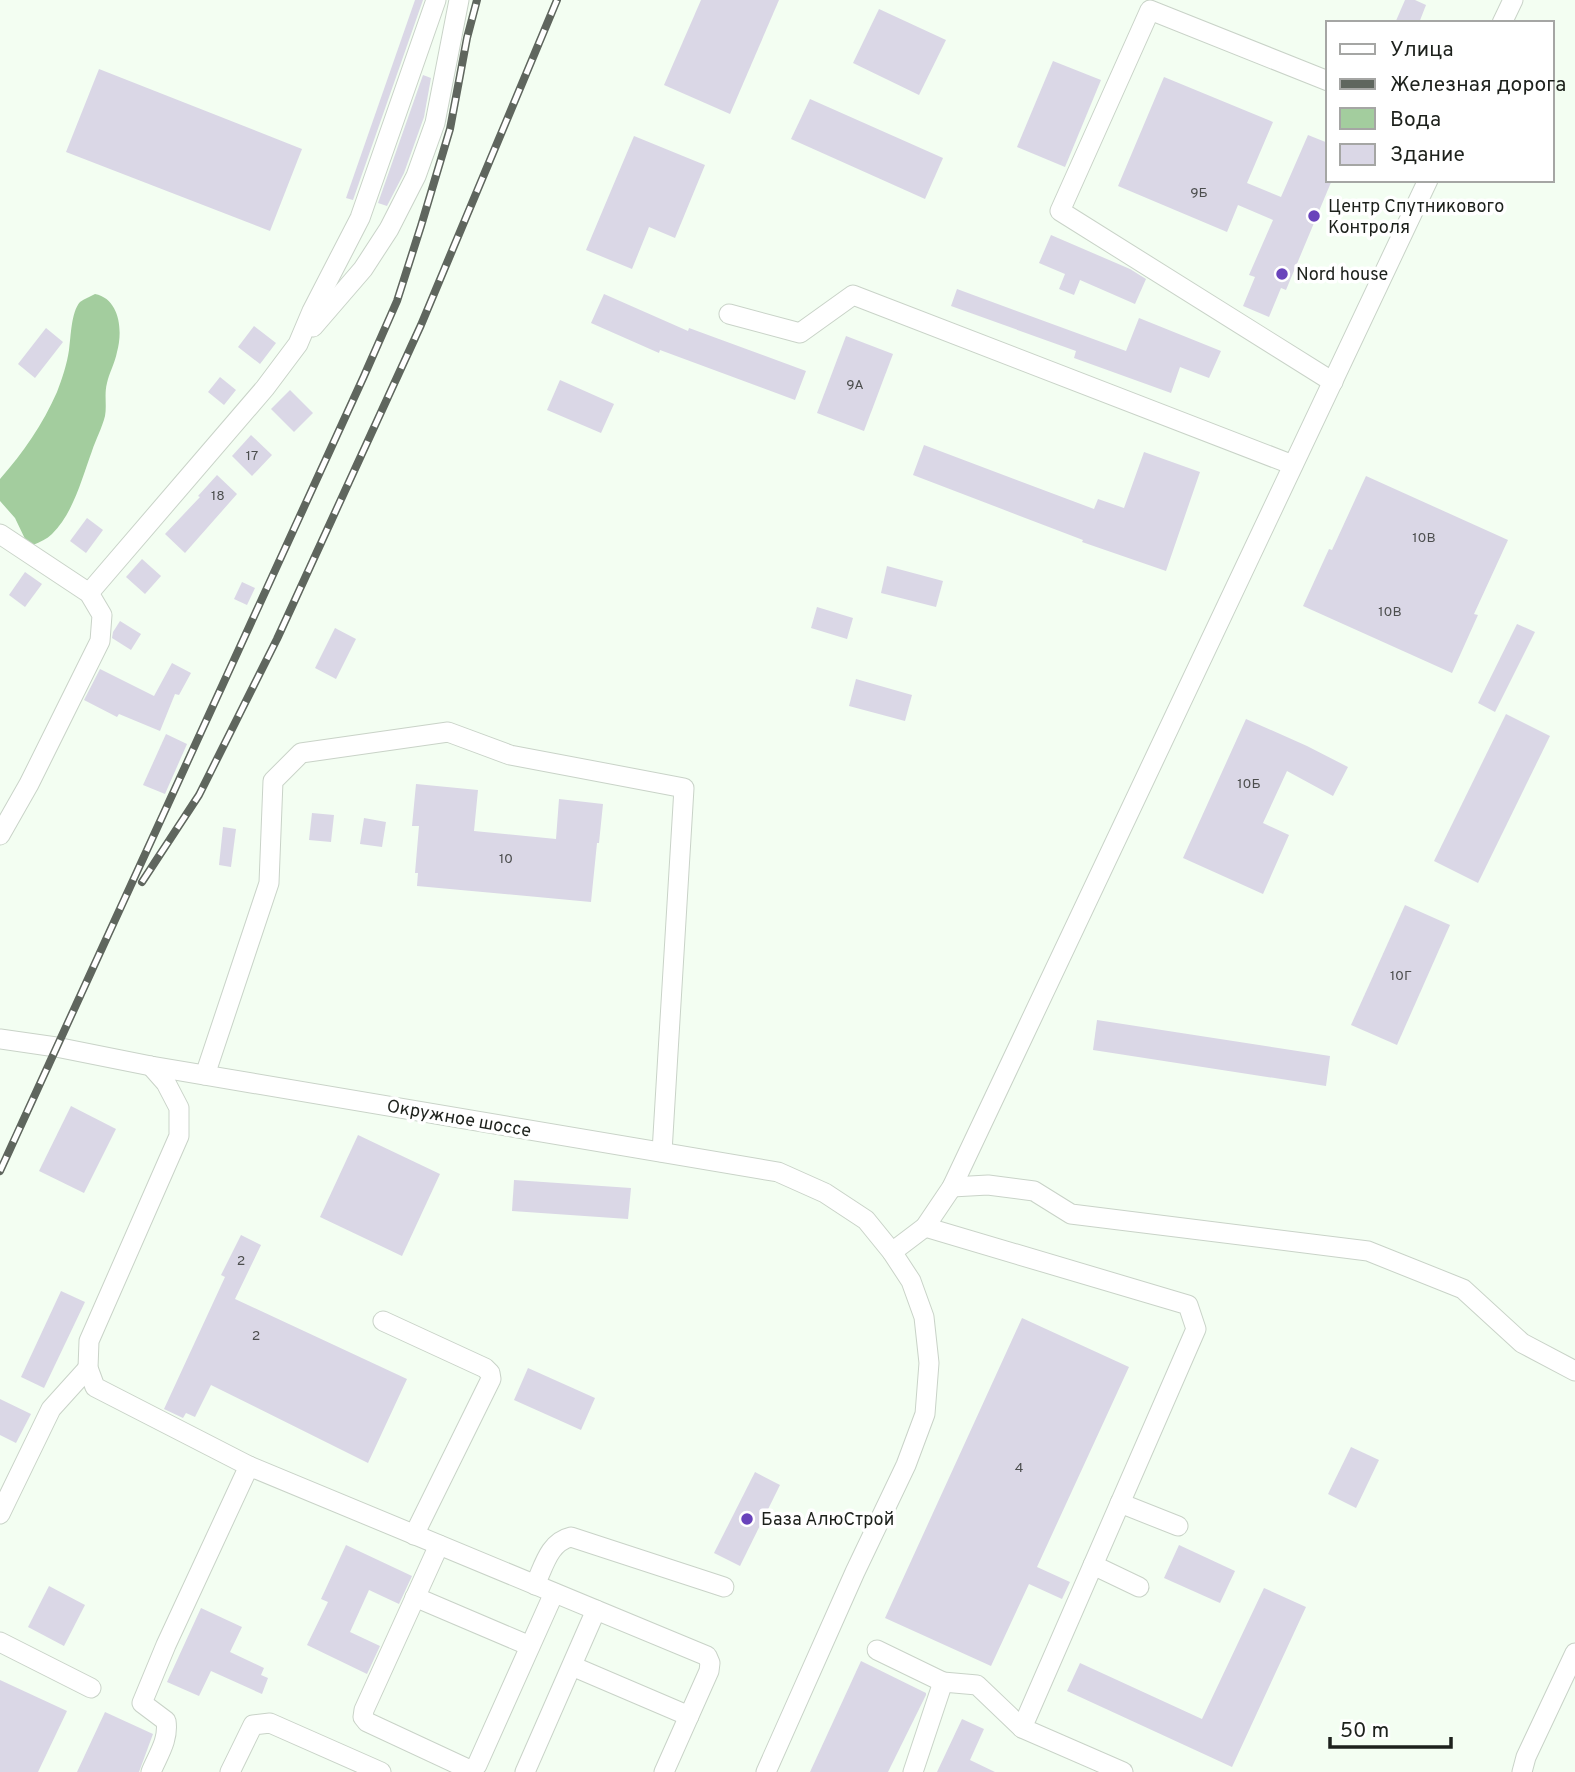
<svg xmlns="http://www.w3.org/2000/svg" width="1575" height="1772" font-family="Overpass,sans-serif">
  <rect width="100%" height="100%" fill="#f3fef2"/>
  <path fill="#a3cd9e" d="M95,294c25,5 28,37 22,58 -2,11 -8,21 -10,31 -3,11 0,22 -2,33 -3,12 -9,23 -13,35 -10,27 -19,63 -40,83 -5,5 -12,8 -19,11l-7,-4 -11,-23 -15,-17v-22c23,-26 43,-55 57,-87 5,-13 10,-28 12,-42 2,-13 2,-38 11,-48 4,-3 11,-6 15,-8z"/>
  <g fill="#dad7e6">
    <path d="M415,0h8l-70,200 -7,-2z"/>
    <path d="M701,0h78l-49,114 -66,-29z"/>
    <path d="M1405,0h10l11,5 -7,18h-24z"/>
    <path d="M879,9l67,31 -27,55 -66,-32z"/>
    <path d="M1053,61l48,19 -36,87 -48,-20z"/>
    <path d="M99,69l203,80 -32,82 -204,-79z"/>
    <path d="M423,75l8,3 -7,39 -20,56 -17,33 -9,-3z"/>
    <path d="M1164,77l109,45 -26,61 34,14 27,-62 20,8v37h4l-46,110 -5,-2 -12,29 -26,-11 12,-29 -6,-2 24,-55 -35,-15 -11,27 -109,-46z"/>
    <path d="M810,99l133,59 -18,41 -134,-60z"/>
    <path d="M634,136l71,29 -30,73 -26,-11 -17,42 -46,-19z"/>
    <path d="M1051,235l79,34 16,10 -11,25 -55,-24 -6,15 -15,-6 6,-15 -26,-11z"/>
    <path d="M957,289l169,62 13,-33 82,33 -12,27 -29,-11 -9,26 -97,-35 2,-7 -125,-45z"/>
    <path d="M604,294l84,37 1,-3 117,43 -11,29 -135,-50 -1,3 -68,-30z"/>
    <path d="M254,326l22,17 -16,21 -22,-17z"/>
    <path d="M46,328l17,14 -28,36 -17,-14z"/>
    <path d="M846,336l47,18 -29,77 -47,-18z"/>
    <path d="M220,377l16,13 -12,15 -16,-13z"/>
    <path d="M560,380l54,24 -13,29 -54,-23z"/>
    <path d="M290,390l23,23 -19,19 -23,-23z"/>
    <path d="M251,435l21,20 -20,21 -20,-20z"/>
    <path d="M924,445l170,64 4,-10 26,9 20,-56 56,20 -34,99 -84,-29 1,-2 -170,-65z"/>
    <path d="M217,475l20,19 -52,59 -20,-19 35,-37 -2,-1z"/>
    <path d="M1366,476l142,64 -34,74 4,1 -26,58 -149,-67 26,-57 3,1z"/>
    <path d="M87,518l16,12 -17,23 -16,-12z"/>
    <path d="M142,559l19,17 -16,18 -19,-17z"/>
    <path d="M887,566l56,15 -7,26 -55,-14z"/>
    <path d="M25,572l17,12 -17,23 -16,-12z"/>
    <path d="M242,582l13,6 -8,17 -13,-6z"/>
    <path d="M817,607l36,11 -6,21 -36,-11z"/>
    <path d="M120,621l21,13 -10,16 -19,-12 1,-6z"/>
    <path d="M1517,624l18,8 -40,80 -17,-9z"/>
    <path d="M335,628l21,11 -20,40 -21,-11z"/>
    <path d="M172,663l19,10 -12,22 -4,-1 -15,37 -41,-17 -2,3 -33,-17 16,-31 54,27z"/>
    <path d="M856,679l56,16 -7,26 -56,-15z"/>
    <path d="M1506,714l44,22 -72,147 -44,-22z"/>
    <path d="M1246,719l61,27 41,21 -15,29 -46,-25 -24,52 26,12 -26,59 -80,-36z"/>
    <path d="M166,734l21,10 -22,50 -22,-9z"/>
    <path d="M416,784l62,6 -4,41 82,8 3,-40 44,5 -4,39h-2l-6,59 -174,-16 1,-13h-3l4,-47h-7z"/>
    <path d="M312,813l22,2 -3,27 -22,-2z"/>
    <path d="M364,818l22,4 -4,25 -22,-3z"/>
    <path d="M223,827l13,2 -5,38 -12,-2z"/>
    <path d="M1405,905l45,20 -53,120 -46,-20z"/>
    <path d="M1097,1020l233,36 -4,30 -233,-36z"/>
    <path d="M71,1106l45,23 -32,64 -45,-22z"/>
    <path d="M358,1135l82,39 -38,82 -82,-39z"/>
    <path d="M514,1180l117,8 -3,31 -116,-8z"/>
    <path d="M241,1235l20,10 -26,54 172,80 -39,84 -157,-78 -16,32 -9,-4 -3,5 -19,-9 61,-132 -4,-2z"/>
    <path d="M61,1291l24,11 -41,86 -23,-11z"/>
    <path d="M1022,1318l107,49 -92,200 33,15 -8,17 -33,-15 -38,82 -106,-48z"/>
    <path d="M528,1368l67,30 -14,32 -67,-30z"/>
    <path d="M0,1399l31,15 -15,29 -16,-8z"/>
    <path d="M1351,1447l28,13 -23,48 -28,-14z"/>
    <path d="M755,1472l25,13 -40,81 -26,-13z"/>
    <path d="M346,1545l66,31 -13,28 -30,-14 -19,42 30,14 -13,28 -60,-29 21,-43 -7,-3z"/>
    <path d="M1179,1545l56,26 -15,32 -56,-25z"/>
    <path d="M49,1586l36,19 -21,41 -36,-19z"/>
    <path d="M1264,1588l42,19 -74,160 -165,-76 13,-28 122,56z"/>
    <path d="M201,1608l41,19 -12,25 34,16 -3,7 7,3 -6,16 -51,-23 -12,25 -32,-14z"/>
    <path d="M861,1661l65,32v2l-38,77h-78z"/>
    <path d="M0,1680l67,31 -29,61h-38z"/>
    <path d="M105,1712l48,22 -14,38h-62z"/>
    <path d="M962,1719l22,10 -14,31 25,12h-58z"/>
  </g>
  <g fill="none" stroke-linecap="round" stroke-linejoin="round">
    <defs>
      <g id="minor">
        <path d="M1502,23l11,-23"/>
        <path d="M1328,81l-178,-71 -90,201 273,171"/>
        <path d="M729,314l71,19 53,-38 440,170"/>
        <path d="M313,327l50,-58 26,-40 27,-53 19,-53 24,-123"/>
        <path d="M0,534l89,59 13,22 -2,26 -71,143 -29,51"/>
        <path d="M89,593l176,-205 33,-44 14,-33 48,-93 76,-218"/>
        <path d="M0,1039l56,8 95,19 627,106 47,21 41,27 26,32 19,29 13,36 5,46 -4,51 -19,51 -51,107 -89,200"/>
        <path d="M151,1066l15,17 13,25v28l-90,205 -1,27 7,19 154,79"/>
        <path d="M205,1075l64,-192 4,-102 28,-28 147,-21 62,23 174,33 -22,364"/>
        <path d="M952,1187l36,-2 46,6 37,23 297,37 95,38 59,54 53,28"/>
        <path d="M925,1227l263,78 8,24 -174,399 101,44"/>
        <path d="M892,1252l33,-25 27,-40 476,-1007"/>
        <path d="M383,1321l102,47 5,5 1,6 -77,156"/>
        <path d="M1120,1503l58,23"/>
        <path d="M0,1514l51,-105 37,-41"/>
        <path d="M439,1545l-75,165 -1,7 4,5 101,47 6,-1 3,-3 77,-172"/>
        <path d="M1093,1565l46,22"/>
        <path d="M535,1585c9,-19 14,-43 36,-48l153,50"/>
        <path d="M415,1597l115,49"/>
        <path d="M0,1642l91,46"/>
        <path d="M877,1650l66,32"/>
        <path d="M572,1666l117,50"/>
        <path d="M151,1772c7,-17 18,-32 15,-51l-24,-18 24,-58 83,-179 458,190 3,7 -1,8 -45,101"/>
        <path d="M230,1772l23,-47 17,-2 111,49"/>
        <path d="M525,1772l71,-162"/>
        <path d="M913,1772l30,-90 34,3 45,43"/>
        <path d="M1522,1772l4,-15 49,-104"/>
      </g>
    </defs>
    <use href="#minor" stroke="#c9d3c8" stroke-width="21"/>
    <use href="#minor" stroke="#fff" stroke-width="19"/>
    <defs>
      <g id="rail">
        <path d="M142,882l57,-87 78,-156 144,-314 136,-325"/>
        <path d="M0,1171l364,-795 33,-75 24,-75 29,-97 17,-91 10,-38"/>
      </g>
    </defs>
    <use href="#rail" stroke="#5f665e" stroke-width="8"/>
    <use href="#rail" stroke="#fff" stroke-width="5" stroke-dasharray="16" stroke-linecap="butt"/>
  </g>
  <g fill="#6943bb" stroke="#fff" stroke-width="2.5">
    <circle cx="1314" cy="216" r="7"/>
    <circle cx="1282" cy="274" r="7"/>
    <circle cx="747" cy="1519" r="7"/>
  </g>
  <g text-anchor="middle" stroke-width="7" stroke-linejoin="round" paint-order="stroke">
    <g font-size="14" fill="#4c4e4e">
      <text x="1199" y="197">9Б</text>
      <text x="855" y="389">9А</text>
      <text x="252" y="460">17</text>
      <text x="218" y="500">18</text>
      <text x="1424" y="542">10В</text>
      <text x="1390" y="616">10В</text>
      <text x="1249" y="788">10Б</text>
      <text x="506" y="863">10</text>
      <text x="1401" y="980">10Г</text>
      <text x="241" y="1265">2</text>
      <text x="256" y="1340">2</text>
      <text x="1019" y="1472">4</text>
    </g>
    <g font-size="18" fill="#1d211c" stroke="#fff" text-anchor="start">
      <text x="1328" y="212">Центр Спутникового<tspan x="1328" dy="21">Контроля</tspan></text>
      <text x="1296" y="280">Nord house</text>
      <text x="761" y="1525">База АлюСтрой</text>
    </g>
    <g font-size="18" fill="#1d211c" stroke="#fff">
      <text transform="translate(459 1118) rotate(10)" y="6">Окружное шоссе</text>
    </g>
  </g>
  <rect x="1326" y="21" width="228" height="161" fill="#ffffff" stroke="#a5a6a4" stroke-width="2"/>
  <rect x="1340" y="44" width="35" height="10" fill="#ffffff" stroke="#a5a6a4" stroke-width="2"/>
  <text x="1390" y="56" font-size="21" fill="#1d211c">Улица</text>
  <rect x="1340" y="79" width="35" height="10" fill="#5f665e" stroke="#a5a6a4" stroke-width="2"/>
  <text x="1390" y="91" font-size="21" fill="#1d211c">Железная дорога</text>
  <rect x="1340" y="108" width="35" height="21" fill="#a3cd9e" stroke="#a5a6a4" stroke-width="2"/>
  <text x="1390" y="126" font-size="21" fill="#1d211c">Вода</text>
  <rect x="1340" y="144" width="35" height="21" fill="#dad7e6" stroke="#a5a6a4" stroke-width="2"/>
  <text x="1390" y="161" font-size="21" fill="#1d211c">Здание</text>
  <path d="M1330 1737v10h121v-10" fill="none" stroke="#1d211c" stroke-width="3.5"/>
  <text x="1340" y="1737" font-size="21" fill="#1d211c" stroke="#ffffff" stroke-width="5" paint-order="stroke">50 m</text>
</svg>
